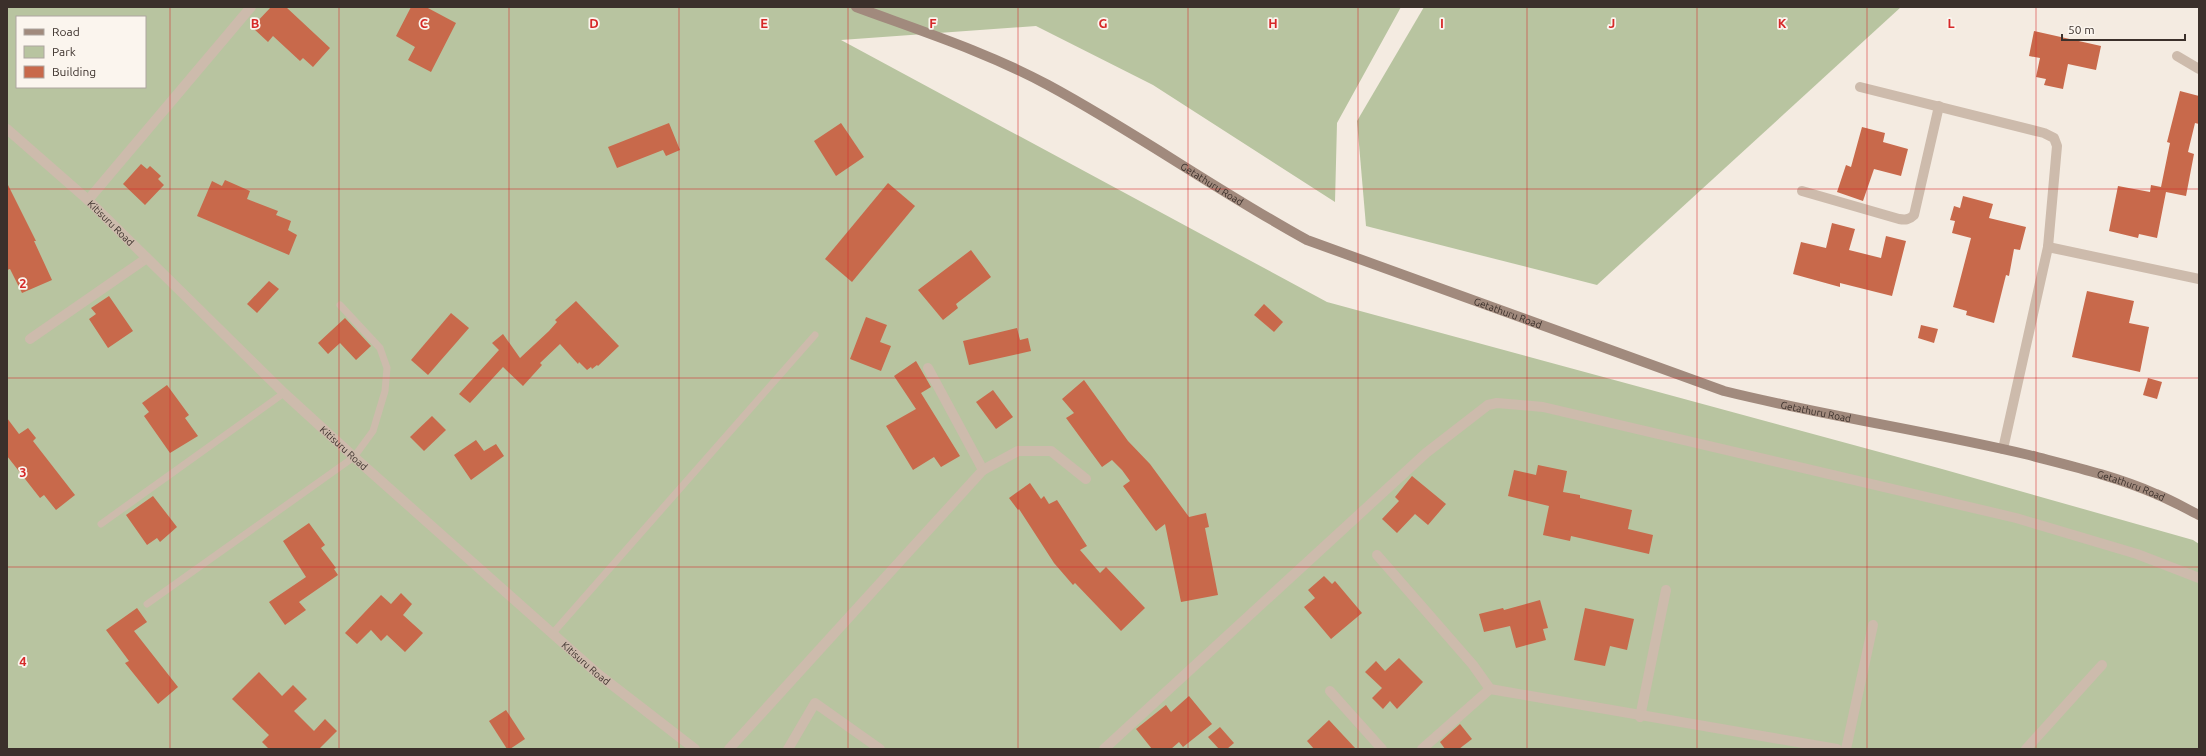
<svg xmlns="http://www.w3.org/2000/svg" width="2206" height="756" font-family="Ubuntu,sans-serif">
  <rect width="100%" height="100%" fill="#f4ebe1"/>
  <g fill="#b8c4a0" fill-rule="evenodd">
    <path d="M7,7h1394l-64,116 -2,79 -182,-117 -117,-59 -195,14 486,262 615,167 251,71 6,4v205h-2192zM17,17h128v70h-128z"/>
    <path d="M1424,7h477l-304,278 -231,-59 -9,-105z"/>
  </g>
  <g fill="#c8694b">
    <path d="M271,7h15l44,41 -17,19 -10,-9 -3,3 -27,-25 -5,6 -16,-15z"/>
    <path d="M411,7h15l30,16 -25,49 -23,-12 7,-13 -19,-11z"/>
    <path d="M2034,31l67,15 -5,24 -28,-6 -5,25 -19,-4 2,-6 -10,-2 4,-19 -11,-2z"/>
    <path d="M2180,91l19,5v28l-4,-1 -7,29 6,2 -8,42 -20,-4 -9,46 -18,-4 -1,4 -29,-7 9,-45 32,6 1,-7 10,2 9,-44 -3,-1z"/>
    <path d="M669,123l11,27 -14,6 -3,-6 -46,18 -9,-21z"/>
    <path d="M841,123l23,34 -28,19 -22,-35z"/>
    <path d="M1862,127l23,6 -2,9 25,7 -7,27 -27,-7 -11,32 -26,-9 9,-27 5,2z"/>
    <path d="M141,164l6,5 3,-3 11,10 -3,3 6,6 -19,20 -22,-21z"/>
    <path d="M225,180l25,11 -3,8 31,12 -2,4 15,6 -3,9 9,5 -8,20 -92,-39 15,-35 10,5z"/>
    <path d="M7,183l29,58h-2l18,39 -30,13 -12,-24 -3,1z"/>
    <path d="M888,183l27,23 -63,76 -27,-23z"/>
    <path d="M1963,196l30,8 -4,14 37,9 -6,23 -6,-1 -5,27 -3,-1 -12,48 -28,-8 1,-4 -14,-4 18,-69 -19,-5 3,-12 -5,-1 4,-14 6,2z"/>
    <path d="M1832,223l23,6 -6,21 32,8 5,-22 20,5 -14,55 -52,-13v4l-47,-13 8,-32 25,6z"/>
    <path d="M971,250l20,27 -35,27 2,4 -15,12 -25,-30z"/>
    <path d="M269,281l10,8 -22,24 -10,-9z"/>
    <path d="M2087,291l47,10 -5,22 20,4 -9,45 -68,-15z"/>
    <path d="M109,296l24,35 -25,17 -19,-29 7,-5 -5,-6z"/>
    <path d="M576,301l43,45 -21,20 -1,-1 -5,4 -1,-2 -4,3 -8,-8 -1,2 -18,-20 -20,19 2,2 -19,21 -20,-19 -33,36 -11,-9 40,-44 -7,-7 11,-9 17,24 29,-27 8,-9 -2,-2z"/>
    <path d="M1264,304l19,18 -9,10 -20,-17z"/>
    <path d="M451,313l18,15 -41,47 -17,-15z"/>
    <path d="M866,317l21,8 -7,17 11,4 -10,25 -31,-12z"/>
    <path d="M345,318l26,28 -15,14 -16,-17 -12,11 -10,-11z"/>
    <path d="M1921,325l17,4 -4,14 -16,-5z"/>
    <path d="M1017,328l3,12 8,-2 3,13 -62,14 -6,-24z"/>
    <path d="M916,361l15,26 -10,6 39,63 -19,11 -7,-10 -21,13 -27,-44 30,-17 -22,-33z"/>
    <path d="M2148,378l14,4 -5,17 -14,-4z"/>
    <path d="M1084,380l44,61 22,23 39,53 17,-4 3,14 -4,1 13,67 -37,7 -16,-78 -9,7 -33,-45 7,-5 -8,-11 -10,-10 -10,7 -36,-49 8,-5 -12,-14z"/>
    <path d="M167,385l22,30 -4,3 13,18 -28,17 -26,-37 5,-4 -7,-9z"/>
    <path d="M993,390l20,27 -17,12 -20,-27z"/>
    <path d="M432,416l14,14 -22,21 -14,-14z"/>
    <path d="M7,418l12,16 9,-6 8,10 -3,3 42,54 -19,15 -12,-15 -4,3 -33,-42z"/>
    <path d="M476,440l8,11 12,-7 8,12 -33,24 -17,-25z"/>
    <path d="M1538,465l29,6 -4,21 17,3v3l52,12 -4,19 25,6 -4,19 -78,-18 -1,5 -27,-6 6,-29 -41,-10 6,-26 22,5z"/>
    <path d="M1412,476l34,28 -18,21 -13,-11 -18,19 -15,-14 17,-18 -4,-4z"/>
    <path d="M1030,483l11,16 3,-3 5,8 8,-4 30,46 -7,4 20,23 6,-6 39,41 -24,23 -46,-48 -2,2 -19,-22 -35,-54 -1,1 -9,-12z"/>
    <path d="M153,496l24,31 -17,15 -3,-4 -10,7 -21,-30z"/>
    <path d="M309,523l16,22 -4,3 15,20 -2,1 4,6 -39,27 7,8 -21,15 -16,-23 37,-25 -23,-36z"/>
    <path d="M1324,576l8,8 3,-3 27,32 -31,26 -27,-32 11,-9 -7,-8z"/>
    <path d="M401,593l11,11 -9,11 20,18 -18,19 -18,-17 -6,6 -10,-11 -14,14 -12,-11 36,-38 10,9z"/>
    <path d="M1540,600l8,28 -5,1 3,11 -30,8 -6,-22 -26,6 -5,-18 24,-6 1,2z"/>
    <path d="M137,608l10,14 -13,9 44,56 -20,17 -33,-41 4,-2 -23,-31z"/>
    <path d="M1585,608l49,11 -7,31 -17,-4 -5,20 -31,-6z"/>
    <path d="M1399,658l24,24 -26,27 -7,-8 -7,8 -11,-11 10,-10 -17,-16 11,-11 9,10z"/>
    <path d="M259,672l23,24 11,-11 14,14 -13,12 20,20 11,-12 12,12 -18,18h-50l-7,-7 7,-7 -37,-36z"/>
    <path d="M1189,696l23,28 -29,23 -4,-5 -8,7h-19l-16,-20 30,-24 5,7z"/>
    <path d="M506,710l19,29 -15,10h-3l-18,-28z"/>
    <path d="M1329,720l27,29h-42l-7,-8z"/>
    <path d="M1460,724l12,15 -13,10h-14l-5,-7z"/>
    <path d="M1220,727l14,16 -7,6h-8l-11,-12z"/>
  </g>
  <g fill="none" stroke-linecap="round" stroke-linejoin="round">
    <g stroke="#cdbbac" stroke-width="7">
      <path d="M101,524l183,-131"/>
      <path d="M147,604l207,-147 19,-26 12,-40 2,-23 -7,-20 -40,-43"/>
      <path d="M552,634l263,-299"/>
    </g>
    <g stroke="#cdbbac" stroke-width="10">
      <path d="M2177,56l22,13"/>
      <path d="M1860,87l184,46 10,5 3,8 -9,101 -45,202"/>
      <path d="M1802,191l97,28c6,1 10,1 15,-4l25,-109"/>
      <path d="M88,200l163,-193"/>
      <path d="M2048,247l151,32"/>
      <path d="M30,339l117,-81"/>
      <path d="M928,368l55,102"/>
      <path d="M1377,555l96,110 17,24"/>
      <path d="M1330,691l52,58"/>
      <path d="M1640,717l26,-127"/>
      <path d="M729,749l254,-279 35,-19h33l35,28"/>
      <path d="M788,749l27,-46 65,46"/>
      <path d="M1104,749l322,-296 62,-48 9,-2 46,4 473,111 121,36 62,24"/>
      <path d="M1422,749l68,-60 347,60"/>
      <path d="M1846,749l27,-124"/>
      <path d="M2026,749l76,-84"/>
    </g>
    <path stroke="#cdbbac" stroke-width="10" id="s1" d="M7,129l81,71 196,193 70,64 244,217 97,75"/>
    <path stroke="#a18a7d" stroke-width="10" id="s2" d="M856,7c65,24 131,45 192,78 89,48 171,107 259,155l417,151c101,25 204,40 305,64 42,11 86,21 127,39 15,6 29,14 43,21"/>
  </g>
  <path fill="none" stroke="#d62828" stroke-width="1" stroke-opacity="0.55" d="M170,7v742M339,7v742M509,7v742M679,7v742M848,7v742M1018,7v742M1188,7v742M1358,7v742M1527,7v742M1697,7v742M1867,7v742M2036,7v742M7,189h2192M7,378h2192M7,567h2192"/>
  <g text-anchor="middle" stroke-width="3.5" stroke-linejoin="round" paint-order="stroke">
    <g font-size="10" fill="#3b302b" stroke="#fbf5ee">
      <text dy="4" stroke="none"><textPath href="#s2" startOffset="399">Getathuru Road</textPath></text>
      <text dy="4" stroke="none"><textPath href="#s1" startOffset="140">Kitisuru Road</textPath></text>
      <text dy="4" stroke="none"><textPath href="#s2" startOffset="723">Getathuru Road</textPath></text>
      <text dy="4" stroke="none"><textPath href="#s2" startOffset="1047">Getathuru Road</textPath></text>
      <text dy="4" stroke="none"><textPath href="#s1" startOffset="464">Kitisuru Road</textPath></text>
      <text dy="4" stroke="none"><textPath href="#s2" startOffset="1371">Getathuru Road</textPath></text>
      <text dy="4" stroke="none"><textPath href="#s1" startOffset="788">Kitisuru Road</textPath></text>
    </g>
  </g>
  <g font-size="13" text-anchor="middle" font-weight="bold" fill="#d62828" stroke="#fbf5ee" stroke-width="3.5" stroke-linejoin="round" paint-order="stroke">
    <text x="255" y="28">B</text>
    <text x="424" y="28">C</text>
    <text x="594" y="28">D</text>
    <text x="764" y="28">E</text>
    <text x="933" y="28">F</text>
    <text x="1103" y="28">G</text>
    <text x="1273" y="28">H</text>
    <text x="1442" y="28">I</text>
    <text x="1612" y="28">J</text>
    <text x="1782" y="28">K</text>
    <text x="1951" y="28">L</text>
    <text x="23" y="288">2</text>
    <text x="23" y="477">3</text>
    <text x="23" y="666">4</text>
  </g>
  <rect width="2206" height="756" fill="none" stroke="#3b302b" stroke-width="16"/>
  <rect x="16" y="16" width="130" height="72" fill="#fbf5ee" stroke="#aea6a0"/>
  <rect x="24" y="29" width="20" height="6" fill="#a18a7d" stroke="#aea6a0"/>
  <text x="52" y="36" font-size="12" fill="#3b302b">Road</text>
  <rect x="24" y="46" width="20" height="12" fill="#b8c4a0" stroke="#aea6a0"/>
  <text x="52" y="56" font-size="12" fill="#3b302b">Park</text>
  <rect x="24" y="66" width="20" height="12" fill="#c8694b" stroke="#aea6a0"/>
  <text x="52" y="76" font-size="12" fill="#3b302b">Building</text>
  <path d="M2062 34v6h123v-6" fill="none" stroke="#3b302b" stroke-width="2"/>
  <text x="2068" y="34" font-size="12" fill="#3b302b" stroke="#fbf5ee" stroke-width="3" paint-order="stroke">50 m</text>
</svg>
